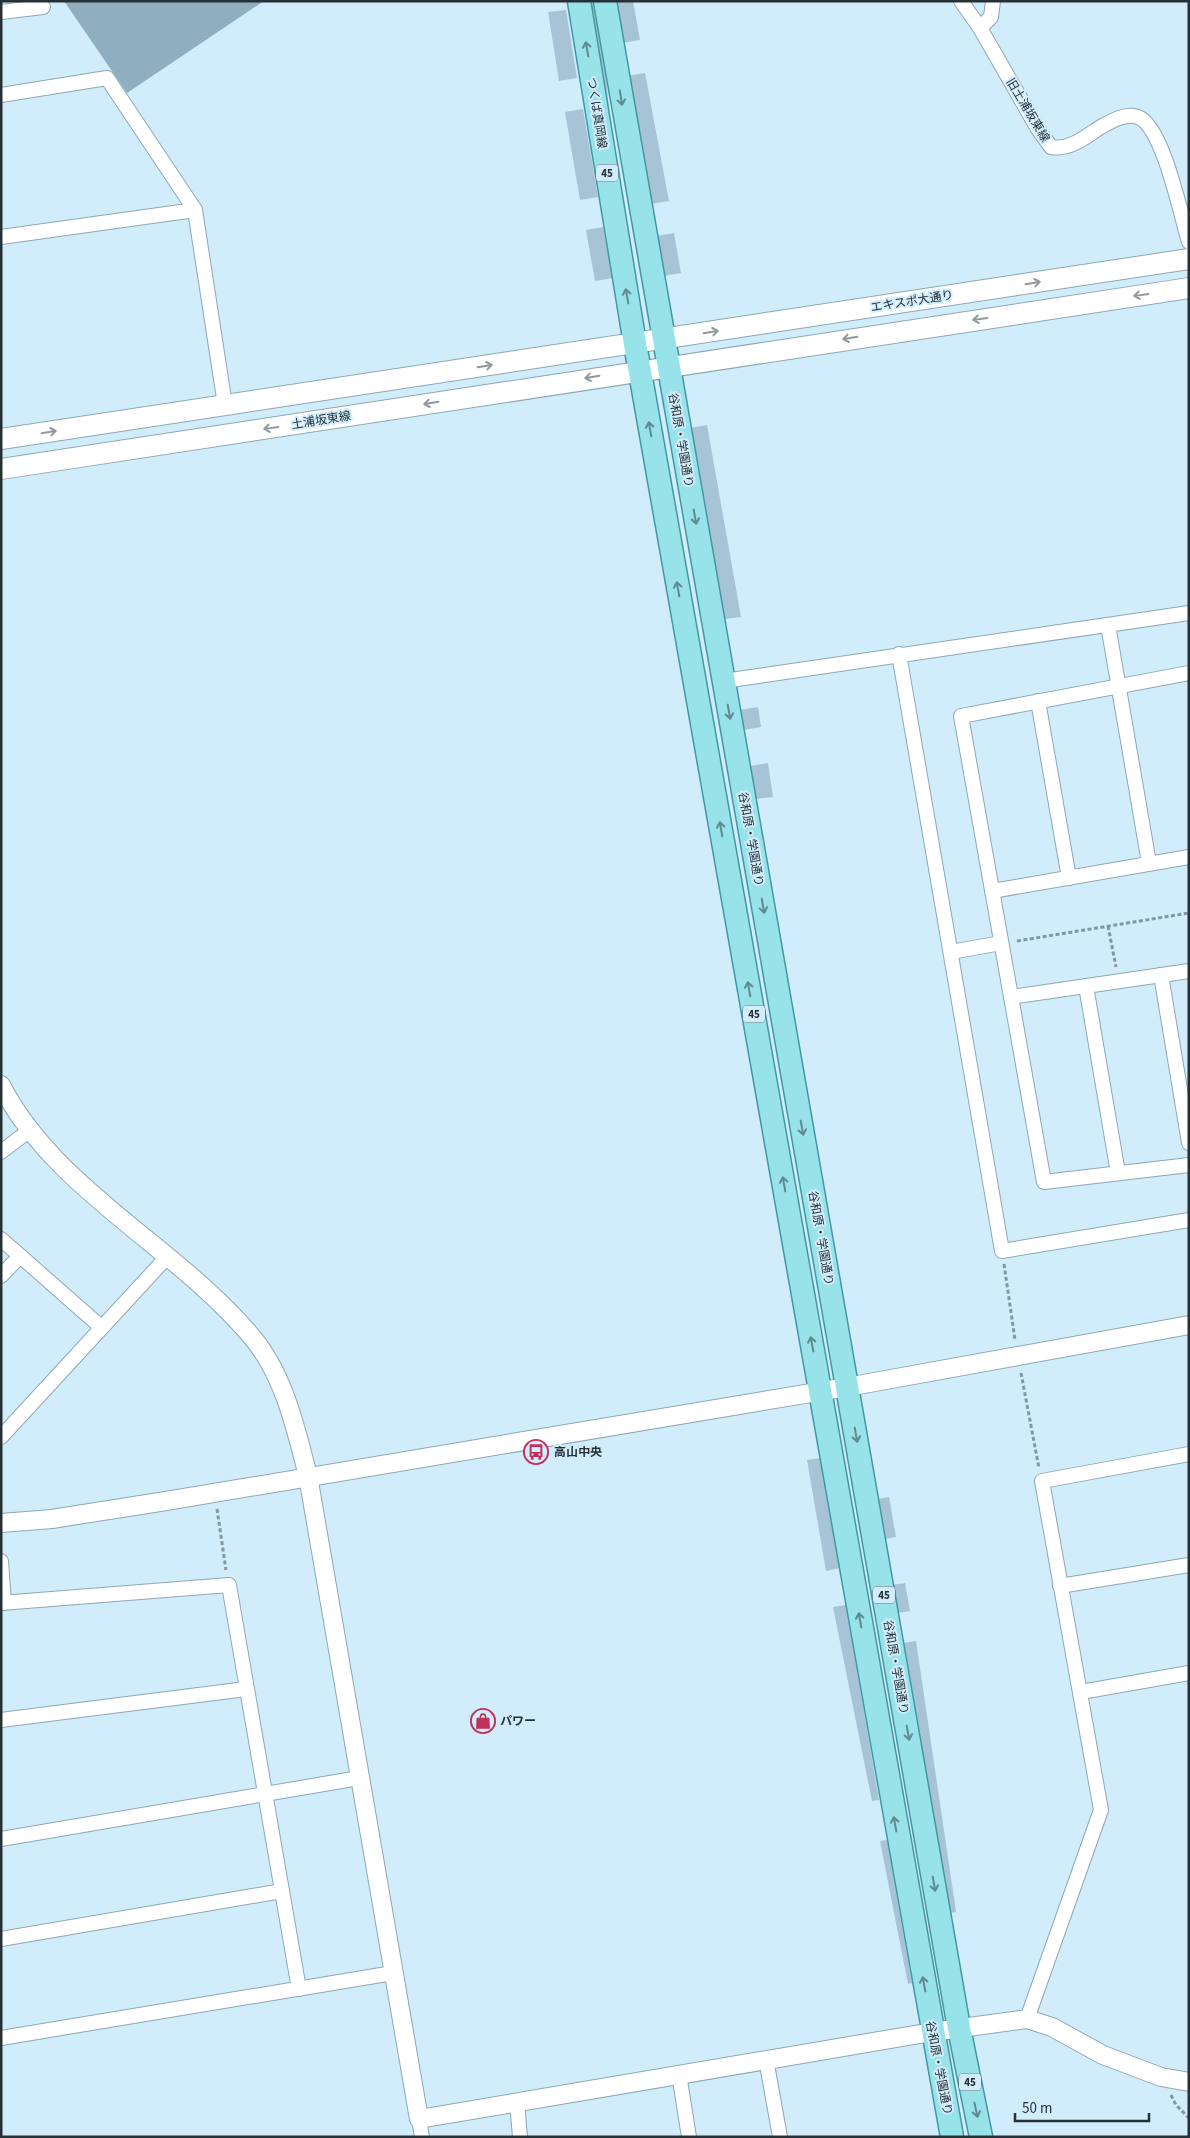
<svg xmlns="http://www.w3.org/2000/svg" width="1190" height="2138" font-family="'Source Sans 3','Noto Sans JP',sans-serif">
  <rect width="100%" height="100%" fill="#d1ecfb"/>
  <g fill="#a6c4d5">
    <path d="M588,1h6l10,51 6,71z"/>
    <path d="M615,1h18l7,39 -18,3z"/>
    <path d="M566,10l11,68 -18,3 -11,-69z"/>
    <path d="M645,73l24,128 -18,3 -24,-128z"/>
    <path d="M583,109l15,88 -18,3 -15,-88z"/>
    <path d="M603,227l10,51 -18,3 -9,-51z"/>
    <path d="M674,233l7,40 -18,3 -7,-40z"/>
    <path d="M707,425l34,192 -17,2 -34,-191z"/>
    <path d="M758,707l3,20 -18,3 -3,-20z"/>
    <path d="M768,763l5,34 -18,2 -5,-33z"/>
    <path d="M820,1458l20,110 -14,3 -19,-111z"/>
    <path d="M889,1497l7,40 -11,2 -8,-40z"/>
    <path d="M905,1583l5,28 -13,2 -5,-28z"/>
    <path d="M846,1605l33,195 -7,1 -39,-194z"/>
    <path d="M916,1641l40,271 -6,1 -47,-270z"/>
    <path d="M887,1840l25,143 -4,1 -28,-143z"/>
  </g>
  <path fill="#8fafc1" d="M64,1h200l-137,92z"/>
  <g fill="none" stroke-linecap="round" stroke-linejoin="round">
    <defs>
      <g id="minor">
        <path d="M961,1l19,27 58,101 13,18c19,3 33,-9 48,-19 11,-6 27,-16 39,-11 25,9 43,99 51,125"/>
        <path d="M1,12l42,-5"/>
        <path d="M980,28l11,-11 2,-16"/>
        <path d="M1,95l106,-17 88,132 30,195"/>
        <path d="M1,237l194,-27"/>
        <path d="M1108,625l41,238"/>
        <path d="M899,654l103,597 187,-31"/>
        <path d="M1189,673l-228,43 83,466 145,-17"/>
        <path d="M724,681l465,-68"/>
        <path d="M1038,701l31,177"/>
        <path d="M992,891l197,-34"/>
        <path d="M951,952l50,-9"/>
        <path d="M1161,975l28,168"/>
        <path d="M1086,986l32,187"/>
        <path d="M1011,997l178,-26"/>
        <path d="M1,1152l29,-22"/>
        <path d="M1,1239l100,88"/>
        <path d="M1,1276l19,-20"/>
        <path d="M1,1437l166,-180"/>
        <path d="M1,1561l3,42"/>
        <path d="M1060,1586l129,-21"/>
        <path d="M1,1603l228,-18 70,404"/>
        <path d="M1081,1692l108,-19"/>
        <path d="M1,1720l245,-31"/>
        <path d="M1,1839l358,-61"/>
        <path d="M1,1939l281,-48"/>
        <path d="M1027,2019l74,-209 -59,-329 147,-27"/>
        <path d="M1,2038l392,-65"/>
        <path d="M766,2059l14,78"/>
        <path d="M679,2074l10,63"/>
        <path d="M517,2102l3,35"/>
        <path d="M419,2119l3,18"/>
      </g>
      <g id="tertiary">
        <path d="M1,1085c53,104 177,163 251,252 32,38 44,92 56,139l111,643 513,-87 95,-13 25,8 51,28 58,22 28,5"/>
        <path d="M1,1523l51,-4 114,-18 681,-114 342,-62"/>
      </g>
      <g id="secondary">
        <path d="M1,439l1188,-180"/>
        <path d="M1,469l1188,-181"/>
      </g>
      <g id="primary">
        <path d="M579,1l56,343 317,1793"/>
        <path d="M605,1l354,2027 22,109"/>
      </g>
    </defs>
    <use href="#minor" stroke="#8ea7b5" stroke-width="16"/>
    <use href="#tertiary" stroke="#8ea7b5" stroke-width="20"/>
    <use href="#secondary" stroke="#8ea7b5" stroke-width="22"/>
    <use href="#primary" stroke="#4398a2" stroke-width="25"/>
    <g stroke="#8397a1" stroke-width="3" stroke-dasharray="4 2.5" stroke-linecap="butt">
      <path d="M1108,926l8,41"/>
      <path d="M1017,941l172,-28"/>
      <path d="M1004,1264l11,76"/>
      <path d="M1021,1373l18,95"/>
      <path d="M217,1509l9,61"/>
      <path d="M1171,2095l5,10 13,13"/>
    </g>
    <use href="#minor" stroke="#fff" stroke-width="14"/>
    <use href="#tertiary" stroke="#fff" stroke-width="18"/>
    <use href="#secondary" stroke="#fff" stroke-width="20"/>
    <use href="#primary" stroke="#98e2ea" stroke-width="22"/>
  </g>
  <defs><path id="oneway-shaft" d="M-6 0H5M1.5-3L5.5 0L1.5 3" fill="none" stroke-width="1.6" stroke-linecap="round" stroke-linejoin="round" transform="scale(1.25)"/></defs>
  <g stroke="#5f8a90">
    <use href="#oneway-shaft" transform="translate(587 49) rotate(-100)"/>
    <use href="#oneway-shaft" transform="translate(621 98) rotate(81)"/>
    <use href="#oneway-shaft" transform="translate(627 296) rotate(-100)"/>
    <use href="#oneway-shaft" transform="translate(650 429) rotate(-100)"/>
    <use href="#oneway-shaft" transform="translate(695 517) rotate(80)"/>
    <use href="#oneway-shaft" transform="translate(678 589) rotate(-100)"/>
    <use href="#oneway-shaft" transform="translate(729 712) rotate(80)"/>
    <use href="#oneway-shaft" transform="translate(721 829) rotate(-100)"/>
    <use href="#oneway-shaft" transform="translate(763 906) rotate(80)"/>
    <use href="#oneway-shaft" transform="translate(749 989) rotate(-100)"/>
    <use href="#oneway-shaft" transform="translate(802 1128) rotate(80)"/>
    <use href="#oneway-shaft" transform="translate(784 1184) rotate(-100)"/>
    <use href="#oneway-shaft" transform="translate(812 1344) rotate(-100)"/>
    <use href="#oneway-shaft" transform="translate(856 1435) rotate(80)"/>
    <use href="#oneway-shaft" transform="translate(860 1620) rotate(-100)"/>
    <use href="#oneway-shaft" transform="translate(908 1733) rotate(80)"/>
    <use href="#oneway-shaft" transform="translate(895 1824) rotate(-100)"/>
    <use href="#oneway-shaft" transform="translate(934 1884) rotate(80)"/>
    <use href="#oneway-shaft" transform="translate(924 1984) rotate(-100)"/>
    <use href="#oneway-shaft" transform="translate(976 2110) rotate(78)"/>
  </g>
  <g stroke="#92989a">
    <use href="#oneway-shaft" transform="translate(1033 283) rotate(-9)"/>
    <use href="#oneway-shaft" transform="translate(1141 295) rotate(172)"/>
    <use href="#oneway-shaft" transform="translate(980 319) rotate(172)"/>
    <use href="#oneway-shaft" transform="translate(711 332) rotate(-9)"/>
    <use href="#oneway-shaft" transform="translate(850 338) rotate(171)"/>
    <use href="#oneway-shaft" transform="translate(485 366) rotate(-9)"/>
    <use href="#oneway-shaft" transform="translate(592 377) rotate(171)"/>
    <use href="#oneway-shaft" transform="translate(431 403) rotate(171)"/>
    <use href="#oneway-shaft" transform="translate(271 428) rotate(172)"/>
    <use href="#oneway-shaft" transform="translate(49 432) rotate(-9)"/>
  </g>
  <defs>
    <symbol id="bus-ring" viewBox="-11 -11 22 22"><circle r="9.5" fill="#d1ecfb" stroke="#c03058" stroke-width="1.5"/><path d="M-5-6H5V4H4V6H2V4H-2V6H-4V4H-5ZM-3.5-4V0h7V-4ZM-3.5 1.2v1.5H-2V1.2ZM2 1.2v1.5H3.5V1.2Z" fill="#c03058"/></symbol>
    <symbol id="shop-ring" viewBox="-11 -11 22 22"><circle r="9.5" fill="#d1ecfb" stroke="#c03058" stroke-width="1.5"/><path d="M-5-2.5h2.3a2.7 3.5 0 0 1 5.4 0H5L5.5 6h-11ZM-1.5-2.5h3a1.5 2.3 0 0 0-3 0Z" fill="#c03058"/></symbol>
  </defs>
  <g fill-rule="evenodd">
    <use href="#bus-ring" x="522" y="1438" width="28" height="28"/>
    <use href="#shop-ring" x="469" y="1707" width="28" height="28"/>
  </g>
  <g text-anchor="middle" stroke-width="4" stroke-linejoin="round" paint-order="stroke">
    <g fill="#d1ecfb" stroke="#596971" stroke-width="1">
      <rect x="596" y="164.5" width="22" height="17" rx="4"/>
      <rect x="743" y="1005.5" width="22" height="17" rx="4"/>
      <rect x="873" y="1586.5" width="22" height="17" rx="4"/>
      <rect x="959" y="2073.5" width="22" height="17" rx="4"/>
    </g>
    <g font-size="11" font-weight="bold" fill="#263136">
      <text x="607" y="177">45</text>
      <text x="754" y="1018">45</text>
      <text x="884" y="1599">45</text>
      <text x="970" y="2086">45</text>
    </g>
    <g font-size="12" fill="#263136" stroke="#d1ecfb">
      <text transform="translate(1028 110) rotate(59)" y="4">旧土浦坂東線</text>
      <text transform="translate(597 113) rotate(81)" y="4">つくば真岡線</text>
      <text transform="translate(912 301) rotate(-9)" y="4">エキスポ大通り</text>
      <text transform="translate(321 420) rotate(-9)" y="4">土浦坂東線</text>
      <text transform="translate(681 440) rotate(80)" y="4">谷和原・学園通り</text>
      <text transform="translate(751 839) rotate(80)" y="4">谷和原・学園通り</text>
      <text transform="translate(821 1238) rotate(80)" y="4">谷和原・学園通り</text>
      <text transform="translate(896 1667) rotate(80)" y="4">谷和原・学園通り</text>
      <text transform="translate(939 2068) rotate(79)" y="4">谷和原・学園通り</text>
    </g>
    <g font-size="12" font-weight="bold" fill="#263136" stroke="#d1ecfb" text-anchor="start">
      <text x="554" y="1456">高山中央</text>
      <text x="500" y="1725">パワー</text>
    </g>
  </g>
  <rect width="1190" height="2138" fill="none" stroke="#263136" stroke-width="5"/>
  <path d="M1015 2113v8h134v-8" fill="none" stroke="#263136" stroke-width="2.5"/>
  <text x="1022" y="2113" font-size="15" fill="#263136" stroke="#d1ecfb" stroke-width="4" paint-order="stroke">50 m</text>
</svg>
